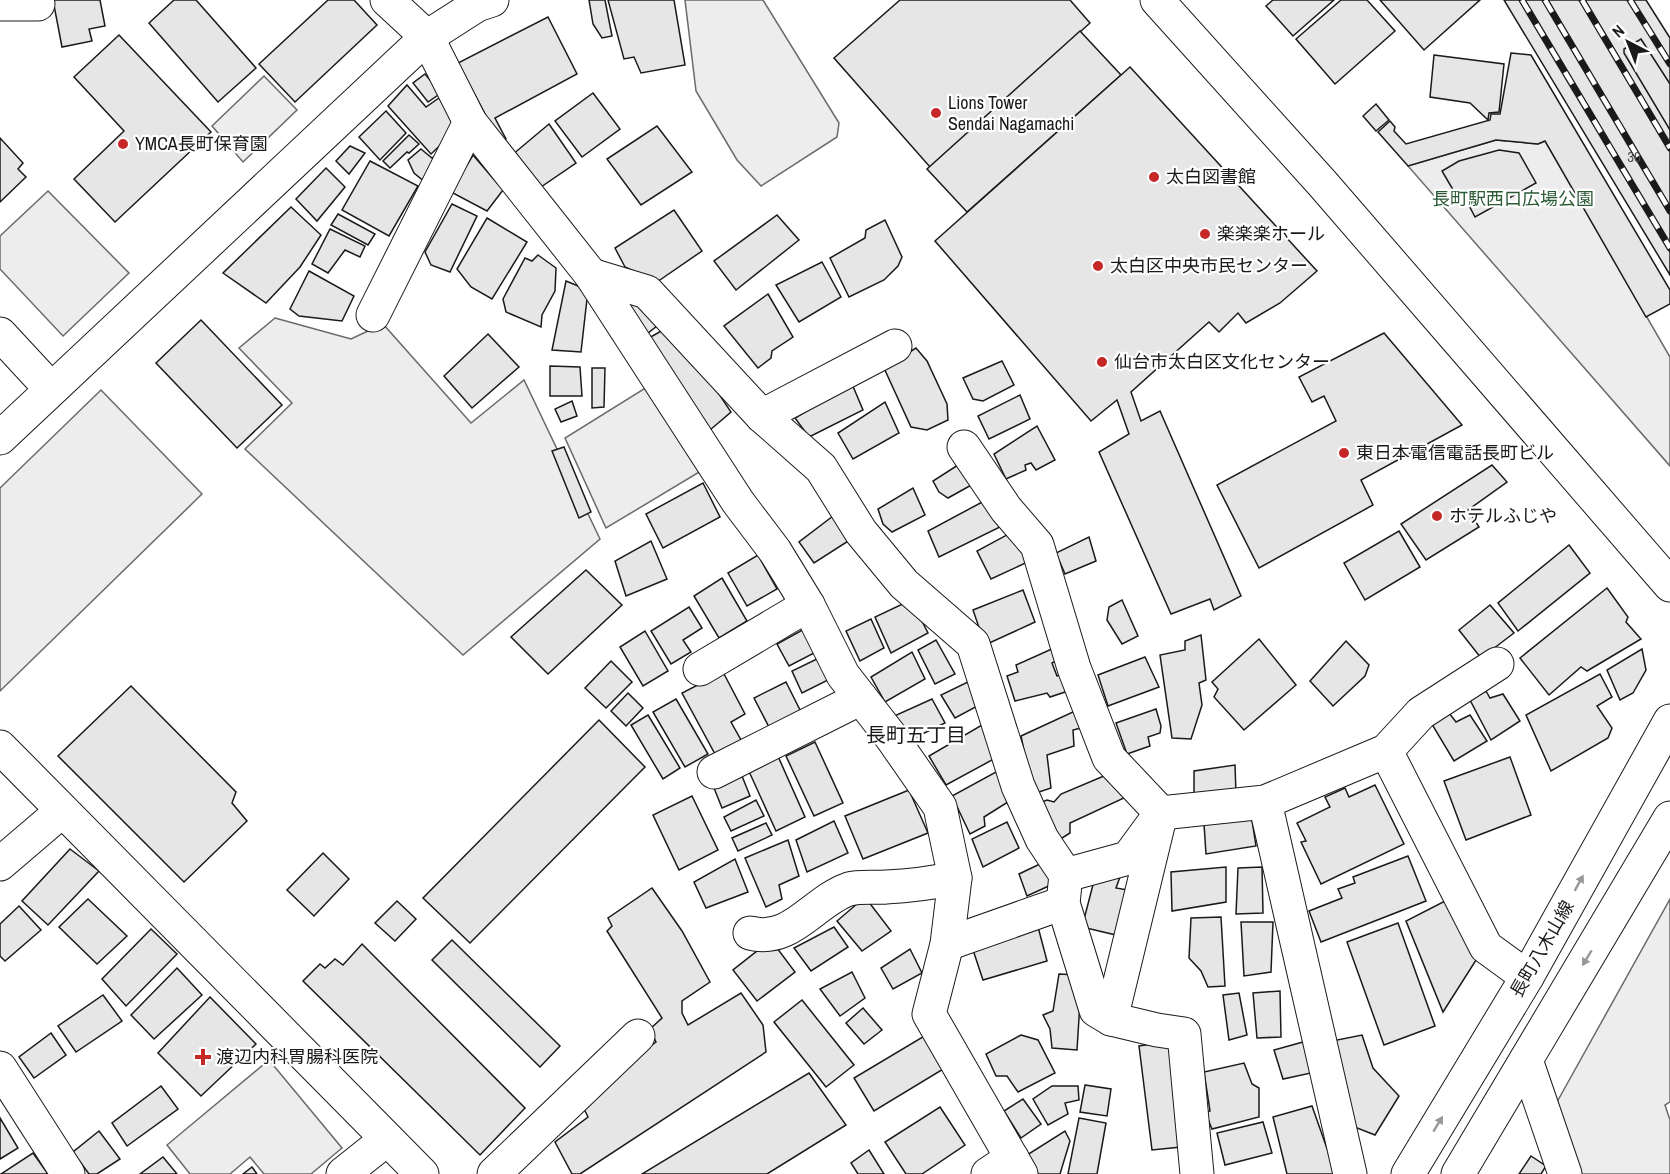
<svg xmlns="http://www.w3.org/2000/svg" width="1670" height="1174" font-family="'Archivo Narrow','Noto Sans JP',sans-serif">
  <rect width="100%" height="100%" fill="#fff"/>
  <g fill="#ededed" stroke="#6a6a6a" stroke-width="1.5">
    <path d="M685,0h78l76,123 -2,14 -76,49 -24,-26 -41,-69z"/>
    <path d="M264,76l33,34 -54,52 -31,-36z"/>
    <path d="M1496,140l42,4 7,-3 125,216v109l-262,-300z"/>
    <path d="M48,191l81,82 -66,63 -63,-67v-33z"/>
    <path d="M275,318l76,21 32,-15 88,99 53,-43 76,159 -137,116 -218,-206 47,-46 -53,-55z"/>
    <path d="M655,382l51,86 -100,60 -41,-90z"/>
    <path d="M101,390l101,104 -202,197v-203z"/>
    <path d="M1670,899v203l-5,3 5,15v54h-90l-23,-72z"/>
    <path d="M269,1060l73,88 -31,26h-47l-14,-17 -20,17h-40l-23,-29z"/>
  </g>
  <g fill="#e6e6e6" stroke="#1a1a1a" stroke-width="1.5">
    <path d="M53,0h47l5,26 -16,3 3,12 -30,6z"/>
    <path d="M174,0h22l60,68 -38,34 -69,-79z"/>
    <path d="M328,0h26l23,25 -82,77 -36,-38z"/>
    <path d="M589,0h16l7,36 -10,2 -9,-14z"/>
    <path d="M608,0h66l11,65 -44,8 -7,-16 -10,2z"/>
    <path d="M900,0h170l20,23 -160,144 -96,-109z"/>
    <path d="M1273,0h61l-41,36 -27,-30z"/>
    <path d="M1341,0h26l28,31 -60,53 -39,-45z"/>
    <path d="M1380,0h100l-56,50z"/>
    <path d="M1504,0h142l24,38v237z"/>
    <path d="M548,17l29,57 -82,44 11,21 -6,3 -42,-79z"/>
    <path d="M1080,31l41,44 -154,137 -40,-43z"/>
    <path d="M119,35l92,97 -96,90 -41,-43 50,-48 -50,-54z"/>
    <path d="M1641,39l29,45v46l-46,-77v-4z"/>
    <path d="M1511,53l20,2 139,235v14l-24,13 -101,-176 -7,3 -42,-4 -88,26 -30,-34 12,-11 5,6 -1,4 12,13 84,-24 1,-6h9z"/>
    <path d="M1434,55l70,9 -5,48 -10,1 -1,7 -18,-17 -40,-6z"/>
    <path d="M1130,67l187,204 -37,32 -34,20 -8,-10 -19,19 -10,-10 -78,70 10,29 19,-10 81,185 -27,14 -4,-11 -39,15 -72,-162 30,-18 -12,-34 -26,21 -156,-180z"/>
    <path d="M425,74l16,19 -13,9 -15,-19z"/>
    <path d="M407,85l19,22 13,-9 17,22 -6,16 -19,18 -43,-48z"/>
    <path d="M593,93l27,36 -38,28 -27,-36z"/>
    <path d="M1376,104l13,16 -13,11 -13,-15z"/>
    <path d="M386,111l20,22 -26,27 -21,-23z"/>
    <path d="M549,124l27,39 -38,26 -26,-34z"/>
    <path d="M657,126l35,46 -51,33 -34,-46z"/>
    <path d="M409,135l10,9 -10,9 -2,-1 -17,16 -7,-7z"/>
    <path d="M0,138l23,25 -5,6 8,8 -26,25z"/>
    <path d="M350,146l15,7 -16,21 -13,-13z"/>
    <path d="M421,149l11,9 3,-2 -4,31 -17,-14 -6,-13z"/>
    <path d="M1499,150l20,3 17,30 -61,34 -10,-19 -6,2 -17,-29 17,-10z"/>
    <path d="M473,155l30,35 -16,21 -36,-19z"/>
    <path d="M370,161l48,25 -29,50 -47,-26z"/>
    <path d="M326,168l19,19 -28,34 -21,-22z"/>
    <path d="M452,204l25,12 -27,56 -19,-7 -6,-13z"/>
    <path d="M291,207l30,28 -21,32 -34,36 -43,-30z"/>
    <path d="M674,210l28,41 -45,31 -32,-15 -10,-19z"/>
    <path d="M338,214l37,20 -7,11 -37,-20z"/>
    <path d="M777,215l22,25 -63,50 -22,-29z"/>
    <path d="M487,218l40,24 -35,57 -21,-12 -14,-18z"/>
    <path d="M885,220l17,37 -4,9 -14,14 -35,17 -19,-39 35,-20 1,-8z"/>
    <path d="M330,229l35,17 -5,11 -15,-7 -17,23 -16,-9z"/>
    <path d="M538,255l18,13 -1,23 -13,24 -1,12 -35,-15 -3,-13 22,-41 7,3z"/>
    <path d="M822,262l19,35 -42,25 -23,-37z"/>
    <path d="M309,271l45,25 -12,25 -43,-5 -9,-7z"/>
    <path d="M566,281l22,9 -7,62 -29,-2z"/>
    <path d="M621,289l41,33 -19,15z"/>
    <path d="M768,294l25,43 -21,14 -1,7 -13,10 -34,-42z"/>
    <path d="M201,320l81,85 -45,43 -81,-85z"/>
    <path d="M663,330l30,36 6,-2 32,48 -21,18 -63,-91z"/>
    <path d="M1384,333l78,92 -101,55 12,25 -114,63 -42,-83 119,-64 -12,-25 -12,6 -13,-25z"/>
    <path d="M488,334l31,33 -47,41 -28,-32z"/>
    <path d="M916,348l11,13 20,43 1,16 -21,10 -16,-3 -27,-59z"/>
    <path d="M1002,361l12,24 -31,16 -10,-2 -10,-21z"/>
    <path d="M550,366l30,1 2,29h-32z"/>
    <path d="M592,368h13l-1,39 -12,1z"/>
    <path d="M852,384l11,26 -54,27 -14,-19z"/>
    <path d="M1020,395l10,24 -41,20 -11,-23z"/>
    <path d="M572,401l5,15 -16,6 -6,-13z"/>
    <path d="M885,402l14,31 -46,26 -15,-26z"/>
    <path d="M1037,426l18,34 -19,10 -5,-7 -6,2 1,5 -20,9 -12,-25z"/>
    <path d="M564,447l27,65 -12,6 -27,-67z"/>
    <path d="M958,465l17,18 -27,15 -9,-6 -6,-11z"/>
    <path d="M1492,465l15,17 -39,28 11,17 -53,33 -25,-36z"/>
    <path d="M703,483l17,34 -57,31 -17,-34z"/>
    <path d="M913,488l12,27 -33,17 -9,-8 -5,-15z"/>
    <path d="M986,500l16,26 -63,31 -11,-26z"/>
    <path d="M837,513l16,25 -39,25 -15,-21z"/>
    <path d="M1018,529l14,31 -41,19 -14,-28z"/>
    <path d="M1399,531l21,36 -55,33 -21,-37z"/>
    <path d="M1089,537l7,24 -31,13 -9,-21z"/>
    <path d="M651,541l16,38 -41,17 -11,-35z"/>
    <path d="M1569,545l21,28 -72,58 -20,-28z"/>
    <path d="M758,555l19,34 -30,17 -19,-33z"/>
    <path d="M586,570l36,35 -74,69 -37,-37z"/>
    <path d="M722,578l25,43 -28,17 -25,-42z"/>
    <path d="M1607,588l21,29 -2,5 15,17 -54,32 -6,-4 -32,28 -29,-37z"/>
    <path d="M1023,590l12,32 -50,23 -12,-35z"/>
    <path d="M911,600l17,33 -37,20 -16,-36z"/>
    <path d="M1122,600l16,36 -16,8 -15,-24 2,-13z"/>
    <path d="M1490,605l24,28 -33,25 -22,-28z"/>
    <path d="M689,607l13,21 -19,12 8,12 -20,12 -20,-33z"/>
    <path d="M871,619l13,29 -24,13 -14,-30z"/>
    <path d="M806,628l12,23 -29,15 -12,-22z"/>
    <path d="M645,631l23,40 -25,15 -23,-39z"/>
    <path d="M1201,635l5,45 -7,3 3,22 -11,34 -19,-1 -12,-83 25,-5v-9z"/>
    <path d="M1259,639l37,46 -52,45 -30,-33 4,-8 -6,-7z"/>
    <path d="M936,640l19,34 -20,10 -17,-34z"/>
    <path d="M1346,641l23,24 -4,11 -32,30 -23,-25z"/>
    <path d="M1054,648l7,10 -9,5 5,13 9,-4 8,17 -24,8 -3,-4 -32,8 -8,-25 11,-4 -2,-7z"/>
    <path d="M1642,649l4,21 -13,23 -13,7 -13,-30z"/>
    <path d="M912,652l13,27 -40,23 -14,-25z"/>
    <path d="M821,657l11,21 -30,15 -10,-22z"/>
    <path d="M1145,657l14,30 -51,19 -10,-31z"/>
    <path d="M611,661l21,21 -26,26 -21,-20z"/>
    <path d="M723,672l22,42 -14,8 10,18 -26,14 -33,-61z"/>
    <path d="M1600,674l12,23 -15,9 15,22 -4,10 -57,33 -25,-56z"/>
    <path d="M976,678l9,24 -30,16 -14,-23z"/>
    <path d="M786,682l16,32 -32,15 -16,-31z"/>
    <path d="M131,686l105,106 -4,11 15,18 -63,61 -126,-126z"/>
    <path d="M1486,691l4,7 13,-4 17,27 -29,19 -21,-40z"/>
    <path d="M628,693l15,15 -17,18 -15,-15z"/>
    <path d="M676,699l32,55 -23,13 -32,-55z"/>
    <path d="M932,699l13,24 -39,19 -14,-25z"/>
    <path d="M1156,709l5,17 -1,7 -12,4 2,9 -23,8 -11,-31z"/>
    <path d="M1446,709l10,13 14,-7 17,26 -33,20 -24,-40z"/>
    <path d="M1075,711l6,17 -8,2 1,16 -27,9 4,33 -18,6 -12,-58z"/>
    <path d="M648,715l32,53 -17,11 -32,-54z"/>
    <path d="M599,720l46,47 -175,176 -47,-45z"/>
    <path d="M987,722l16,32 -57,31 -17,-29z"/>
    <path d="M815,742l28,61 -29,13 -28,-60z"/>
    <path d="M777,754l28,63 -29,14 -29,-64z"/>
    <path d="M1510,757l21,58 -65,25 -22,-59z"/>
    <path d="M1235,765l1,29 -42,7v-30z"/>
    <path d="M1005,767l11,30 -32,20 1,9 -15,8 -18,-38z"/>
    <path d="M1111,773l13,25 -54,25v10l-11,7 -22,-36 10,-4 7,2 7,-8z"/>
    <path d="M742,776l8,20 -28,12 -8,-20z"/>
    <path d="M1375,785l29,59 -83,40 -20,-42 5,-1 -9,-18 33,-16 -5,-10 20,-9 4,9z"/>
    <path d="M909,790l19,43 -65,26 -18,-43z"/>
    <path d="M692,796l26,54 -39,20 -26,-55z"/>
    <path d="M756,800l8,16 -33,15 -7,-14z"/>
    <path d="M1251,814l5,32 -50,8 -2,-30z"/>
    <path d="M834,821l14,32 -41,19 -11,-32z"/>
    <path d="M1007,822l12,26 -36,19 -11,-28z"/>
    <path d="M766,823l6,12 -34,16 -6,-13z"/>
    <path d="M788,840l11,36 -20,9 3,14 -16,8 -21,-49z"/>
    <path d="M70,849l29,22 -51,54 -26,-24z"/>
    <path d="M323,853l26,26 -35,37 -27,-26z"/>
    <path d="M1408,856l18,45 -105,41 -12,-31 33,-13 -4,-9 17,-6 -2,-6z"/>
    <path d="M735,859l13,33 -42,16 -12,-26z"/>
    <path d="M1044,862l9,22 -26,12 -8,-22z"/>
    <path d="M1226,867v35l-54,9 -1,-39z"/>
    <path d="M1262,867l1,46 -27,1 2,-46z"/>
    <path d="M1095,877h25l-4,11 12,2 -12,45 -34,-8z"/>
    <path d="M652,888l30,43 28,51 -28,19v12l6,12 53,-32 22,32 3,27 -186,122h-8l-17,-32 33,-25 -6,-12 28,-30 46,-33 -6,-13 12,-11 -55,-87 5,-5 -4,-8z"/>
    <path d="M865,897l26,34 -29,20 -25,-30z"/>
    <path d="M88,899l39,37 -30,28 -38,-37z"/>
    <path d="M1447,900l31,57 -35,55 -37,-91z"/>
    <path d="M397,901l19,18 -21,22 -20,-18z"/>
    <path d="M19,906l22,24 -36,31 -5,-5v-32z"/>
    <path d="M1221,917l4,69 -17,1 -7,-16 -12,-13 2,-40z"/>
    <path d="M1241,922h32l-2,50 -27,4z"/>
    <path d="M1037,923l10,38 -64,19 -11,-33z"/>
    <path d="M1398,923l37,103 -51,19 -37,-103z"/>
    <path d="M834,927l14,20 -37,24 -17,-23z"/>
    <path d="M151,929l26,25 -51,52 -24,-27z"/>
    <path d="M452,940l108,106 -20,21 -108,-107z"/>
    <path d="M771,940l24,32 -38,29 -24,-31z"/>
    <path d="M362,944l163,164 -45,47 -177,-174 17,-17 5,4 10,-9 8,6z"/>
    <path d="M910,949l12,24 -29,16 -12,-21z"/>
    <path d="M177,968l25,27 -48,44 -23,-24z"/>
    <path d="M852,972l13,26 -25,18 -20,-27z"/>
    <path d="M1059,974l18,1 4,11 -4,64 -25,-2 -2,-19 -7,-14 10,-4z"/>
    <path d="M1280,991l1,46 -24,1 -4,-45z"/>
    <path d="M1239,993l8,42 -18,5 -6,-45z"/>
    <path d="M103,995l19,26 -46,31 -18,-26z"/>
    <path d="M210,997l46,47 -55,52 -43,-43z"/>
    <path d="M802,1000l52,65 -28,22 -52,-65z"/>
    <path d="M863,1008l19,22 -18,14 -18,-21z"/>
    <path d="M51,1033l15,22 -32,23 -15,-21z"/>
    <path d="M926,1035l19,33 -71,43 -20,-33z"/>
    <path d="M1021,1035l17,5 17,33 -37,19 -11,-16h-11l-10,-22z"/>
    <path d="M1362,1035l11,33 26,28 -24,39 -23,-9 -20,-85z"/>
    <path d="M1171,1041l10,106 -29,3 -13,-104z"/>
    <path d="M1303,1042l8,31 -28,6 -9,-29z"/>
    <path d="M1244,1063l8,21 7,4v29l-47,12 -7,-17 5,-1 -6,-39z"/>
    <path d="M809,1073l37,52 -79,49h-125z"/>
    <path d="M1085,1085l26,4 -4,27 -27,-4z"/>
    <path d="M161,1086l17,23 -51,37 -15,-23z"/>
    <path d="M1052,1086h26l1,14 -14,3 3,11 -20,11 -15,-26z"/>
    <path d="M1023,1099l18,25 -20,14 -17,-27z"/>
    <path d="M1312,1106l24,68h-49l-14,-57z"/>
    <path d="M940,1107l25,38 -43,29h-16l-21,-32z"/>
    <path d="M0,1118l18,30 -18,11z"/>
    <path d="M1079,1118l27,5 -9,51h-29z"/>
    <path d="M1263,1122l9,31 -47,12 -8,-32z"/>
    <path d="M99,1131l21,28 -23,15h-8l-16,-22z"/>
    <path d="M1065,1131l5,10 -10,33h-22l-11,-19z"/>
    <path d="M869,1150l15,24h-26l-7,-11z"/>
    <path d="M33,1153l15,21h-47z"/>
    <path d="M1531,1156l15,10 -5,8h-22z"/>
    <path d="M163,1157l14,17h-37z"/>
    <path d="M252,1167l5,7h-14z"/>
  </g>
  <g fill="none" stroke-linecap="round" stroke-linejoin="round">
    <defs>
      <g id="minor">
        <path d="M387,0l40,37 43,85 121,153 147,227 37,49 33,54 35,70 49,63 48,69 15,71 -8,66 -18,70 92,160"/>
        <path d="M1157,0l165,183 348,402"/>
        <path d="M0,4h38"/>
        <path d="M591,275l56,17 115,124 59,52 40,64 43,52 69,60 45,142 24,53 24,36 -3,28 33,107 15,9"/>
        <path d="M373,315l97,-193"/>
        <path d="M0,334l51,55"/>
        <path d="M762,416l133,-70"/>
        <path d="M0,438l427,-401 50,-32 15,-5"/>
        <path d="M964,447l42,62 31,36 37,123 35,90 52,55 -50,206 46,11 27,4 13,140"/>
        <path d="M700,669l108,-64"/>
        <path d="M0,747l422,427"/>
        <path d="M1386,751l100,196 41,30"/>
        <path d="M714,772l147,-74"/>
        <path d="M1265,802l85,372"/>
        <path d="M0,864l62,-53"/>
        <path d="M1066,875l62,-17 33,-45 104,-11 121,-51 35,-38 76,-49"/>
        <path d="M750,933c41,11 64,-32 99,-44 11,-3 26,-1 37,-2 24,-1 46,-4 69,-9"/>
        <path d="M947,944l116,-41"/>
        <path d="M1526,1060l39,114"/>
        <path d="M0,1068l68,106"/>
        <path d="M343,1174l44,-35"/>
        <path d="M494,1174l144,-138"/>
        <path d="M988,1174l24,-16"/>
        <path d="M1408,1174l119,-197 143,-256"/>
        <path d="M1458,1174l212,-356"/>
      </g>
    </defs>
    <use href="#minor" stroke="#1a1a1a" stroke-width="35"/>
    <use href="#minor" stroke="#fff" stroke-width="33"/>
    <defs>
      <g id="rail">
        <path d="M1522,0l148,248"/>
        <path d="M1545,0l125,211"/>
        <path d="M1582,0l88,148"/>
        <path d="M1630,0l40,64"/>
      </g>
    </defs>
    <use href="#rail" stroke="#1a1a1a" stroke-width="7"/>
    <use href="#rail" stroke="#fff" stroke-width="4.5" stroke-dasharray="14" stroke-linecap="butt"/>
  </g>
  <defs><path id="oneway-solid" d="M-6-.8H1V-3.2L6.5 0L1 3.2V.8H-6Z" transform="scale(1.5)"/></defs>
  <g fill="#989898">
    <use href="#oneway-solid" transform="translate(1579 883) rotate(-61)"/>
    <use href="#oneway-solid" transform="translate(1587 958) rotate(121)"/>
    <use href="#oneway-solid" transform="translate(1438 1124) rotate(-59)"/>
  </g>
  <g fill="#c62828" stroke="#fff" stroke-width="2">
    <circle cx="936" cy="113" r="6"/>
    <circle cx="123" cy="144" r="6"/>
    <circle cx="1154" cy="177" r="6"/>
    <circle cx="1205" cy="234" r="6"/>
    <circle cx="1098" cy="266" r="6"/>
    <circle cx="1102" cy="362" r="6"/>
    <circle cx="1344" cy="453" r="6"/>
    <circle cx="1437" cy="516" r="6"/>
    <path d="M200 1048h6v6h6v6h-6v6h-6v-6h-6v-6h6z"/>
  </g>
  <g text-anchor="middle" stroke-width="4.5" stroke-linejoin="round" paint-order="stroke">
    <g font-size="15" fill="#4d4d4d">
      <text x="1634" y="162">30</text>
    </g>
    <g font-size="18" fill="#1a1a1a" stroke="#fff" text-anchor="start">
      <text x="948" y="109">Lions Tower<tspan x="948" dy="21">Sendai Nagamachi</tspan></text>
      <text x="135" y="150">YMCA長町保育園</text>
      <text x="1166" y="183">太白図書館</text>
      <text x="1217" y="240">楽楽楽ホール</text>
      <text x="1110" y="272">太白区中央市民センター</text>
      <text x="1114" y="368">仙台市太白区文化センター</text>
      <text x="1356" y="459">東日本電信電話長町ビル</text>
      <text x="1449" y="522">ホテルふじや</text>
      <text x="216" y="1063">渡辺内科胃腸科医院</text>
    </g>
    <g font-size="18" fill="#2b5a34" stroke="#fff">
      <text x="1513" y="205">長町駅西口広場公園</text>
    </g>
    <g font-size="18" fill="#1a1a1a" stroke="#fff">
      <text transform="translate(1542 949) rotate(-60)" y="6">長町八木山線</text>
    </g>
    <g font-size="20" fill="#1a1a1a" stroke="#fff">
      <text x="916" y="742">長町五丁目</text>
    </g>
  </g>
  <g transform="translate(1628 42) rotate(318)" stroke="#ffffff" stroke-width="4.5" paint-order="stroke">
  <path d="M0-4.5L10 22L0 15L-10 22Z" fill="#1a1a1a"/>
  <text y="-9" font-size="16" font-weight="bold" text-anchor="middle" fill="#1a1a1a">N</text>
  </g>
</svg>
